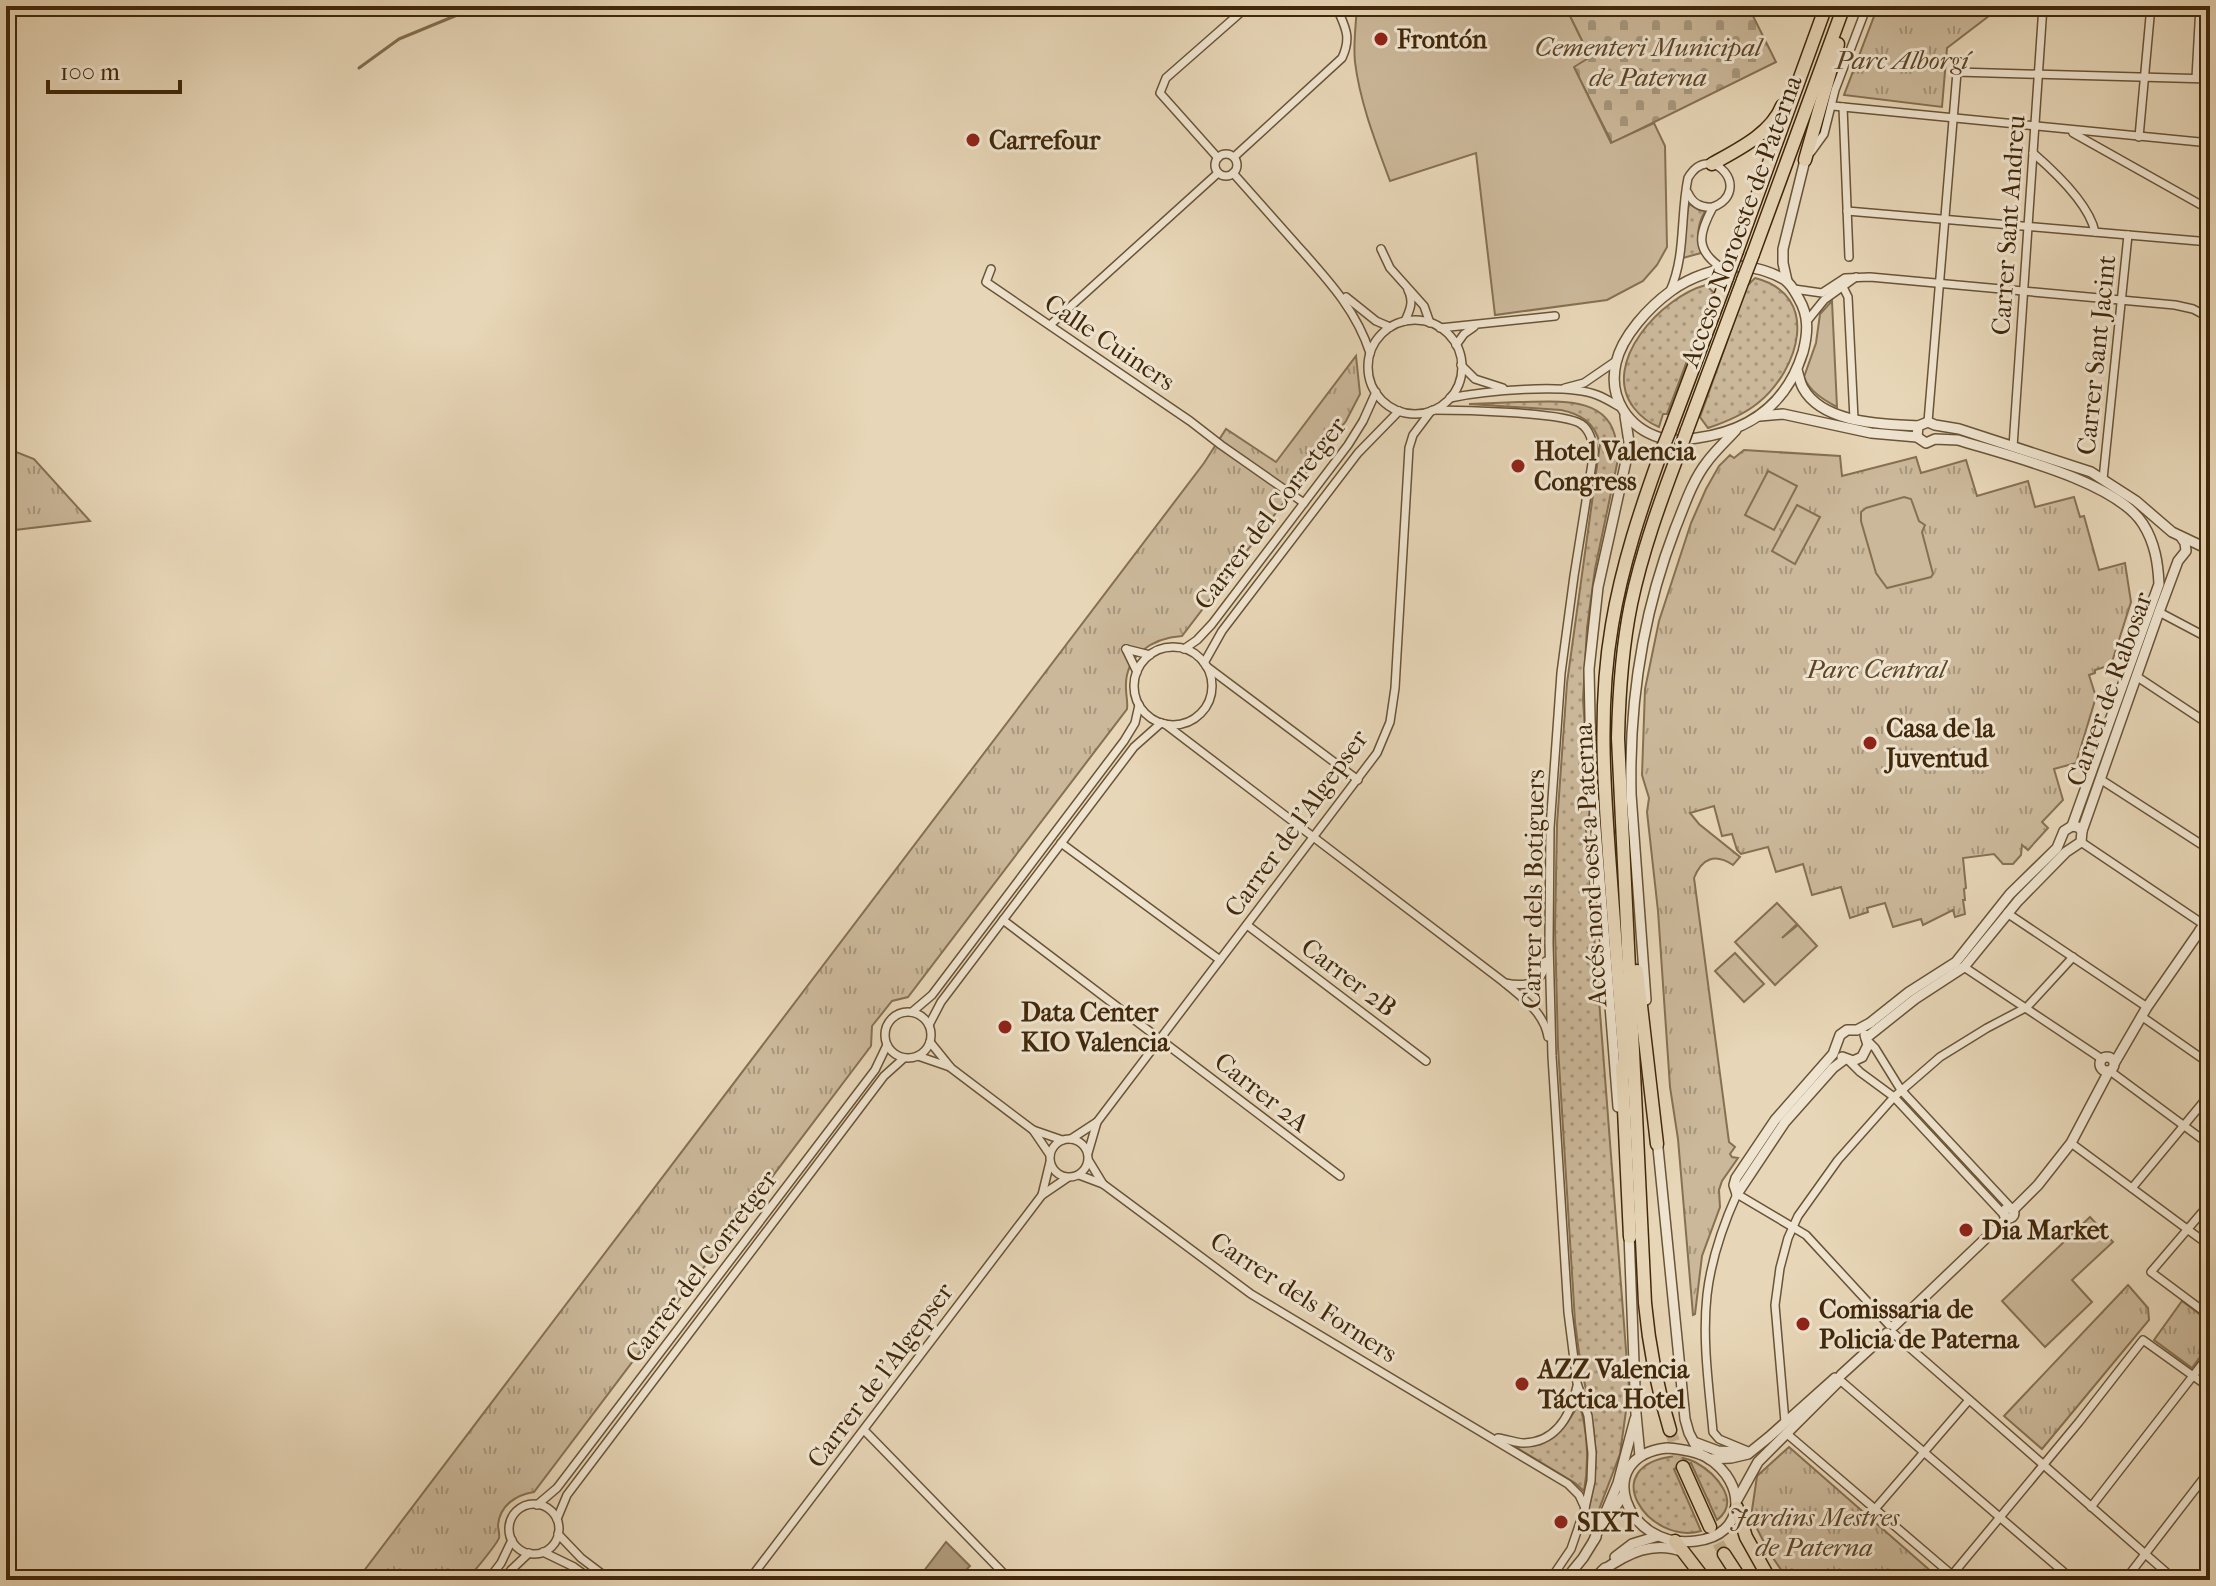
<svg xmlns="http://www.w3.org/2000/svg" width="2216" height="1586" font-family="'IM FELL French Canon',serif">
  <defs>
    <pattern id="grass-dots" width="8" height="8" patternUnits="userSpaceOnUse" patternTransform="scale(2)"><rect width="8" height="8" fill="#cbb89a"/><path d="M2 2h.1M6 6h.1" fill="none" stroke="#a6967c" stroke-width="1.8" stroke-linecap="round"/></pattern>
    <pattern id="cemetery-stones" width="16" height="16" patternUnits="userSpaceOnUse" patternTransform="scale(2)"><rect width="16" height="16" fill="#cbb89a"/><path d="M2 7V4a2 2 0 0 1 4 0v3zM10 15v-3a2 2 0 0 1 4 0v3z" fill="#a6967c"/></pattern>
    <pattern id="park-tufts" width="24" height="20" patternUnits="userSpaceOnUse" patternTransform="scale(2)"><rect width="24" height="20" fill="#cbb89a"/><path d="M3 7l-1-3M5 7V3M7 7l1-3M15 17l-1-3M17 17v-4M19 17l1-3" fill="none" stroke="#a6967c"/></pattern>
  </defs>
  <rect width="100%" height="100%" fill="#e7d6b7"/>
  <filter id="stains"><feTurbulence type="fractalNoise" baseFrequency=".0025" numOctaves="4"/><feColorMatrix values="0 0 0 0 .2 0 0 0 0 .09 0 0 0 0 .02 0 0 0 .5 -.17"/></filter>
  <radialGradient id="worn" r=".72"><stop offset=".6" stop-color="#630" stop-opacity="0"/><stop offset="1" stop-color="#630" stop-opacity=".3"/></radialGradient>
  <g fill="url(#grass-dots)" stroke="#867052" stroke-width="2">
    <path d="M1689,204l10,6 6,1c-8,14 -9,27 -4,42l-18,5v-23z"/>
    <path d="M1755,278c67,17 44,92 3,125 -15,12 -32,19 -50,25l-8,-11 47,-131z"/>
    <path d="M1706,285l7,7 -46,122h-4l-4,13c-10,-4 -18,-10 -25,-19 -35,-45 29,-112 72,-123z"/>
    <path d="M1519,402c36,0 90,-8 97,39l5,4 -26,124 -8,59 -4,71 7,111 -4,21 43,558 -9,65 -25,66 -8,-3 7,-33 2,-30 -3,-29 -13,-65 -5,-38 -17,-275 -3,-118 2,-105 10,-141 33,-239c-5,-21 -19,-30 -39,-34l-92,-6z"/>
    <path d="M1579,1404c9,26 10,60 5,87l-9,-8 -58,-35c39,-9 41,-9 62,-44z"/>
    <path d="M1676,1456c7,2 13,3 19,6 20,11 47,39 22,58l-26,-57 -17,6 27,62c-52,15 -108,-66 -25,-75z"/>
  </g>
  <path fill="url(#cemetery-stones)" stroke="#867052" stroke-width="2" d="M1565,6h183l28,56 -164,81 -39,-77 17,-9z"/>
  <g fill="url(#park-tufts)" stroke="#867052" stroke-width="2">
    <path d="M1878,6h124l-55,42 -5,59 -98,-12z"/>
    <path d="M1356,356l4,38 -14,27 -164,215c-29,2 -58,19 -56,53 0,7 2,12 1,20l-219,288 -16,4 -20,25 -1,20 -337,446c-18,3 -34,13 -36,33 0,4 2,9 1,13 -3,8 -25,33 -32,42h-110l847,-1117 22,-34 50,33z"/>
    <path d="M6,448l28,11 56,62 -84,10z"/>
    <path d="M1744,450l96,6 2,20 74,-19 5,16 45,-13 11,36 51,-15 7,26 39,-10 6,20 4,-1 15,54 26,-7 6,39 -20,63 -16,5v3l-6,2 7,22 -20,66 -22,6 9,31 -21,22 6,6 -20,22 -6,-5 -1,10 -8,9h-10l-9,-10 -31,4 3,30 -2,1 1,11h-2l2,14 -10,3 -2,-7 -30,15 -2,-6 -28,8 -8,-24 -18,5 1,4 -18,6 -9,-31 -29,8 -9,-31 -27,8 -8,-25 -27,7 -4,-4 -5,-16 -10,2 -8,-30 -24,7 9,11 41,33 -7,8c-18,-12 -31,-7 -39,13l35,264 6,5 -5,7 2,3 6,1 -16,23 -3,9 1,17 -18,49 -7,58 -2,1 -15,-176 -8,-52 -12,-176 -11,-99 2,-14 -7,-23 3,-86 14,-68 32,-98 15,-34 13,-23 11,-11 4,3z"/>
    <path d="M2128,1285l20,23 1,12 -107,129 -38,-33z"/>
    <path d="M2182,1301l28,21v21l-18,25 -38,-28z"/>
    <path d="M1789,1447l152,133h-153l-19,-28 -18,-35 6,-41z"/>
  </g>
  <g fill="#cbb89a" stroke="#867052" stroke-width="2">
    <path d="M1357,6h208l25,51 -16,10 37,76 43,-20 11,23 2,101 -10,18 -14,16 -36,19 -112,15 -19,-162 -86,28c-14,-38 -30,-78 -35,-119 -2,-18 1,-38 2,-56z"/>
    <path d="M1832,301l5,106c-13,-7 -27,-15 -33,-30l12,-34 4,-29z"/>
    <path d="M1768,471l29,15 -23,44 -29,-15z"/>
    <path d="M1904,497l7,2 8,22 6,4 -3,7 11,42 -2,3 -44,11 -11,-15 -15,-52v-9l5,-4z"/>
    <path d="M1797,505l23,12 -25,47 -23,-13z"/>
    <path d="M1777,903l20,21 -15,14 16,-13 19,21 -42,39 -40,-43z"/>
    <path d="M1735,953l29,31 -20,18 -29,-31z"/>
    <path d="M2090,1217l23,25 -41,38 20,22 -47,45 -43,-46z"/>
  </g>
  <path fill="#af9b7c" stroke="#836d4e" stroke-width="2" d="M946,1542l24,24 -14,14h-39z"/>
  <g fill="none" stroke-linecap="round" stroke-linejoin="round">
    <path stroke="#836d4e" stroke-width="3" d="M359,68l40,-29 80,-33"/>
    <g stroke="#c6b394" stroke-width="12" stroke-dasharray="12 6" stroke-linecap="butt">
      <path d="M1670,1430l13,37"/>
      <path d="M1710,1527l14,27"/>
    </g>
    <defs>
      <g id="minor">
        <path d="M2196,78l4,-72"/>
        <path d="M1833,106l377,37"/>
        <path d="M1843,107l6,150"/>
        <path d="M2073,133l137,77"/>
        <path d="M2139,137l12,-131"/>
        <path d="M1811,152l13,-18 11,-44 32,-84"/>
        <path d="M2033,153c22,19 56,51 62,79"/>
        <circle cx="1226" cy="165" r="11"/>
        <path d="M1234,157l108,-99c10,-22 3,-31 -6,-52"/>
        <path d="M1218,158l-58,-65 6,-15 82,-72"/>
        <path d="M1233,173c21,24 42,47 63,71 30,34 60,65 74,109"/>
        <path d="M1688,193c5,11 13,15 25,14"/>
        <path d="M2204,207l6,-63"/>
        <path d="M1847,211l363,31"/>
        <path d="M1381,249l9,19 34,38 6,17"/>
        <path d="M991,269l-5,13 204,139 31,24 83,58"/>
        <path d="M1843,287l5,10 6,122"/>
        <path d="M1794,289l28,4 23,-15 25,-1 305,28 18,4 17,9"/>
        <path d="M1670,291c16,-36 10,-75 18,-113 23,-39 66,13 25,29 -14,26 -19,43 9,61"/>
        <path d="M1346,297l30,24 14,6"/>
        <circle cx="1415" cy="367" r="47"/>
        <path d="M1405,321c5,-11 9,-20 3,-31"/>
        <path d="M1807,321l17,-21 32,-23"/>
        <path d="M1050,325l168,-152"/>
        <path d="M1440,328l115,-12"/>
        <path d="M1456,345l8,-11 10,-7"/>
        <path d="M1461,365l14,14 28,9"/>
        <path d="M1565,388l19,-5 32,-22"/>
        <path d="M1450,398c34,-7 116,-15 147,-3 8,3 16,8 23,12"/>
        <path d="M1433,410c25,0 131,2 148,14 9,6 11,17 13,27l-20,125 -13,97 -11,155 -1,115 3,113 16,256 9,71 11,33 4,37 -1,28 -6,27 -14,41 -21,31"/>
        <path d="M1928,422l29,-350 253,7"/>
        <path d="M6,436h6"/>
        <path d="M2013,447l30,-441"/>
        <path d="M2103,479l25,-244"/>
        <path d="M2159,612l51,27"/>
        <circle cx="1173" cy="686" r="39"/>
        <path d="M1126,649l11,23"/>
        <path d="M1126,649l24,6"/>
        <path d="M1184,649l13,-9 15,-16 136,-179 15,-24 13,-29"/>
        <path d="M1204,663l18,-32 136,-178 41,-42"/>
        <path d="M1206,666l152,114"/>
        <path d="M2136,676l74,49"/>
        <path d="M1165,724l340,259c17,15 39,29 43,54"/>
        <path d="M2100,779l110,71"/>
        <path d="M2081,842l122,82"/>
        <path d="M1061,843l159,117"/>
        <path d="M2007,913l140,94"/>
        <path d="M1003,920l337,256"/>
        <path d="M1247,925l179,136"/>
        <path d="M2199,930l11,7"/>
        <path d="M1964,967l138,92"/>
        <path d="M1505,983c20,4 38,2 41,-22"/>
        <path d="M912,1012l20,-17 192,-254 11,-18 4,-18"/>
        <circle cx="908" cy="1035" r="23"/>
        <path d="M2141,1016l69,48"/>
        <path d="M929,1025l12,-23 193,-255 27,-24"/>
        <path d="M1868,1041l7,7 26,42 111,119"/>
        <path d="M930,1042l21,26 82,62 29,10"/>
        <path d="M918,1056l32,11"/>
        <path d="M1848,1060l12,12 34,25 111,119"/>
        <path d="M2110,1071l100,74"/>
        <path d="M1033,1130l17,25"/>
        <circle cx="1069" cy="1158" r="19"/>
        <path d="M1071,1139l26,-17 280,-369 13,-31 5,-34 14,-240 4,-13 18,-24"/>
        <path d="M2071,1143l139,103"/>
        <path d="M1088,1153l9,-31"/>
        <path d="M1089,1161l14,23"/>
        <path d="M1079,1175l24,9 148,110 317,190 11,11 6,13"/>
        <path d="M2132,1188l78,-94"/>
        <path d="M1042,1195l8,-33"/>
        <path d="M2210,1203l-59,69 59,44"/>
        <path d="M1893,1333l282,247"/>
        <path d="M1841,1381l232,199"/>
        <path d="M1785,1422l-10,-117 5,-37 8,-30 10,-22 40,-56 56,-63 46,-40 47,-29 40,-21 46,-50"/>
        <path d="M864,1430l146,150"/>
        <path d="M1786,1433l172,147"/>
        <path d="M1498,1438c9,1 18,5 26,5 33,-1 47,-29 53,-57"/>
        <path d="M1748,1451l-29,-12 -6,-7c-4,-45 -11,-92 -6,-137 4,-35 16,-70 30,-101l69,41 83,90"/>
        <circle cx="534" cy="1529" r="25"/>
        <path d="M537,1505l20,-17 318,-418 12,-25"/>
        <path d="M2091,1507l119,-153"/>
        <path d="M1875,1509l94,-109"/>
        <path d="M557,1519l10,-24 317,-419 20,-18"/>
        <path d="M558,1534l23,24 29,22"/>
        <path d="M543,1552l31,15 18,13"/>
        <path d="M1952,1575l127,-153 64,-82 67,48"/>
        <path d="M488,1580l13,-17 11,-23"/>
        <path d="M503,1580l8,-10 18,-17"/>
        <path d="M749,1580l293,-385 25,-17"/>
        <path d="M2125,1580l85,-110"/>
      </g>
      <g id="tertiary">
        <path d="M1745,266c14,3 27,6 40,14 7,5 10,12 14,19 10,17 9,34 4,53 -16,52 -54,79 -106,86 -14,2 -23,4 -36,0 -33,-10 -53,-40 -45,-75 6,-27 33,-56 55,-72 22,-16 47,-23 74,-25z"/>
        <path d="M1787,281l-4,-18v-14l22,-89"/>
        <path d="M1797,370c2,6 3,13 6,18 20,36 80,36 115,38"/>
        <path d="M1760,416l23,-2 88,19 46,4 9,6 9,-4 23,1c48,15 158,41 185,84 12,19 15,39 16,60l-87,242"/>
        <path d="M1917,437l1,-11 10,-4 7,3 24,4 132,43 45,29 36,31 38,18"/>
        <path d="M2082,831l77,-219 19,-51 8,-10 -1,-8 -4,-6"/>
        <path d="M1646,1000l-15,-206c-2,-92 11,-179 44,-265 9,-22 17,-48 32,-67 8,-11 19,-21 29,-32"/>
        <path d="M1866,1038l49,-39 49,-32 54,-66 48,-49 15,-10 1,-11 -4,-4 -6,-1"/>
        <circle cx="2107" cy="1064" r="7"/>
        <path d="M1842,1057l11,4 9,-4 6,-12 -3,-10"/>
        <path d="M2115,1062l32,-55 63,-91"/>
        <path d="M1618,1107l-27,-342 -2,-96 9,-82 30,-135 1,-10 -4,-26"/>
        <path d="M1657,1138l28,281 4,14 11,21"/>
        <path d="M1737,1194l-3,-9 2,-7 39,-58 58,-66 7,-19 7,-5h10l13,-7 39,-31 47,-30 54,-68 47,-46 7,-17 8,-5"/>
        <path d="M1737,1194l48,-72 48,-54 12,-9"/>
        <circle cx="2009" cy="1213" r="5"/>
        <path d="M2013,1210l25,-25 33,-42 38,-72"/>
        <path d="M1629,1234l7,180 4,42"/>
        <path d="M1894,1326l113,-108"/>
        <path d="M1841,1375l46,-42"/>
        <path d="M1694,1442l24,9 20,1"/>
        <path d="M1667,1448c14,1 29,3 41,10 39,25 39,77 -12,83 -71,10 -105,-85 -29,-93z"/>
        <path d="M1709,1459l22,-1 17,-4 21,-17 66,-59"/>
        <path d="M1737,1500l21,-38 80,-80"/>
        <path d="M1606,1521l18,-27"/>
        <path d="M1594,1540l24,-57 17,-64"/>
        <path d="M1615,1557l17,-13 26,-8"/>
        <path d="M1602,1571c26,-18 51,-31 82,-19"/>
        <path d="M1565,1580l18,-22 13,-21"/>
        <path d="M1593,1580l12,-12"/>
      </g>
      <g id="primary">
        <path d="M1805,160l33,-116"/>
        <path d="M1712,164c25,-14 59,-30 70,-58"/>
        <path d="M1737,251l89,-245"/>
        <path d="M1753,254l91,-248"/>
        <path d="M1670,430l57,-152"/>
        <path d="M1687,430l56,-150"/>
        <path d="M1637,971l20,173"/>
        <path d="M1622,1067l8,170"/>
        <path d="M1626,1073c-6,-68 -11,-137 -16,-205 -6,-82 -12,-162 2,-243 10,-60 29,-117 50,-175"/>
        <path d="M1670,1430c-13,-42 -21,-83 -25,-127l-27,-565c1,-45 4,-90 13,-134 11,-52 29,-102 48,-152"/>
        <path d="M1683,1467l27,60"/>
        <path d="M1737,1508l9,29 24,43"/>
        <path d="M1675,1541l30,39"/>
        <path d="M1724,1554l17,26"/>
      </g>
    </defs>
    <use href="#minor" stroke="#6a5435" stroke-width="10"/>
    <use href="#tertiary" stroke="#6a5435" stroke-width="12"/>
    <use href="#primary" stroke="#41280a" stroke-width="15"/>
    <use href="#minor" stroke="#efe4d0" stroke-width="7"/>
    <use href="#tertiary" stroke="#efe4d0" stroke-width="9"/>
    <use href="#primary" stroke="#e7d6b7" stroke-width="12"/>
    <defs>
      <g id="primary-bridge">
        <path d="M1727,278l10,-27"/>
        <path d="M1743,280l10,-26"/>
        <path d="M1662,450l8,-20"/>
        <path d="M1679,452l8,-22"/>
      </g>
    </defs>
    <use href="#primary-bridge" stroke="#41280a" stroke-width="15" stroke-linecap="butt"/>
    <use href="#primary-bridge" stroke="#e7d6b7" stroke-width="12"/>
  </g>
  <g fill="#8f2418" stroke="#efe4d0" stroke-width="3">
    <circle cx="1381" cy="39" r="8"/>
    <circle cx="973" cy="140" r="8"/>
    <circle cx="1518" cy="466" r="8"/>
    <circle cx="1870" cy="743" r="8"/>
    <circle cx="1005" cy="1027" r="8"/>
    <circle cx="1966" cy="1230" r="8"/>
    <circle cx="1803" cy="1324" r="8"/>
    <circle cx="1522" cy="1384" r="8"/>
    <circle cx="1561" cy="1522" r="8"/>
  </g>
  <g text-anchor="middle" stroke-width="6" stroke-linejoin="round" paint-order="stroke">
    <g font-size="26" font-weight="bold" fill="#41280a" stroke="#efe4d0" text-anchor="start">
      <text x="1397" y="48">Frontón</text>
      <text x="989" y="149">Carrefour</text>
      <text x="1534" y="460">Hotel Valencia<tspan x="1534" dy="30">Congress</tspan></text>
      <text x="1886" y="737">Casa de la<tspan x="1886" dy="30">Juventud</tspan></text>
      <text x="1021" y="1021">Data Center<tspan x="1021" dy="30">KIO Valencia</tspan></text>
      <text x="1982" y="1239">Dia Market</text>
      <text x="1819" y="1318">Comissaria de<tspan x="1819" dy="30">Policia de Paterna</tspan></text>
      <text x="1538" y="1378">AZZ Valencia<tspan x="1538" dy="30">Táctica Hotel</tspan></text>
      <text x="1577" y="1531">SIXT</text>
    </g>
    <g font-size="26" font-style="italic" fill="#5d4527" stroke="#efe4d0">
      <text x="1648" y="56">Cementeri Municipal<tspan x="1648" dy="30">de Paterna</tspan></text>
      <text x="1902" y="69">Parc Alborgí</text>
      <text x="1876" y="678">Parc Central</text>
      <text x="1814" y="1526">Jardins Mestres<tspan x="1814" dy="30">de Paterna</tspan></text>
    </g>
    <g font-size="26" fill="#41280a" stroke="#efe4d0">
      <text transform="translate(1741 221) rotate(-70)" y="9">Acceso Noroeste de Paterna</text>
      <text transform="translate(2008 225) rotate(-86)" y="9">Carrer Sant Andreu</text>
      <text transform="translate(1110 342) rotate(34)" y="9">Calle Cuiners</text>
      <text transform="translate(2096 355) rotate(-84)" y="9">Carrer Sant Jacint</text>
      <text transform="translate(1270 513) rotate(-53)" y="9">Carrer del Corretger</text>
      <text transform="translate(2109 689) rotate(-70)" y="9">Carrer de Rabosar</text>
      <text transform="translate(1296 823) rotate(-54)" y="9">Carrer de l'Algepser</text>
      <text transform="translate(1590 865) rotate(-93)" y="9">Accés nord-oest a Paterna</text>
      <text transform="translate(1533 889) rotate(-89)" y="9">Carrer dels Botiguers</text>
      <text transform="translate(1349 977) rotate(37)" y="9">Carrer 2B</text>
      <text transform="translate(1262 1092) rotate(38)" y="9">Carrer 2A</text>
      <text transform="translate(701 1266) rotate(-53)" y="9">Carrer del Corretger</text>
      <text transform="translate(1304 1297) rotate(33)" y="9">Carrer dels Forners</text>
      <text transform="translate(880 1375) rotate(-53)" y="9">Carrer de l'Algepser</text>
    </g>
  </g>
  <rect width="2216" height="1586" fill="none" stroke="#e7d6b7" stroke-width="32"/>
  <rect x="8" y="8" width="2200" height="1570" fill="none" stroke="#41280a" stroke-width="4"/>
  <rect x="16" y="16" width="2184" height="1554" fill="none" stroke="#41280a" stroke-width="2"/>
  <path d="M48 80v12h132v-12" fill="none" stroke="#41280a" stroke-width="4"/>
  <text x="60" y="80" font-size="24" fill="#41280a" stroke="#efe4d0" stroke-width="6" paint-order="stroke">100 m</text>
  <rect width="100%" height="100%" filter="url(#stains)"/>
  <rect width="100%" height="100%" fill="url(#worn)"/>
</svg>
